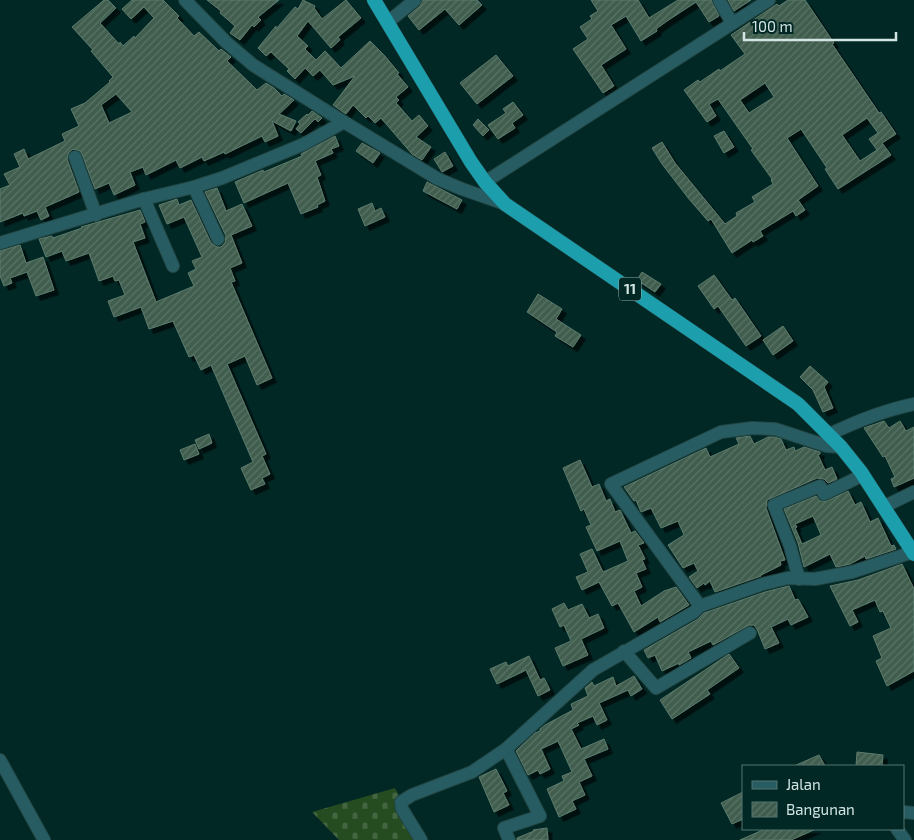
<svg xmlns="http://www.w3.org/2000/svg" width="914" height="840" font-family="'Exo 2',sans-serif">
  <defs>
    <pattern id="cemetery-stones" width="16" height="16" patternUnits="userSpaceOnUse" patternTransform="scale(1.25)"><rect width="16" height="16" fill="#254b21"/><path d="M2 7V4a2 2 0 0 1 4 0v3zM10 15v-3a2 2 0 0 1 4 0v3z" fill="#446541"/></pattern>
    <pattern id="building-hatch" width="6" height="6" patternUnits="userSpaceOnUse" patternTransform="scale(1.25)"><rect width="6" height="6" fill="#3f5d4e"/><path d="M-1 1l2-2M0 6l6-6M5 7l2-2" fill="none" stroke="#5a7467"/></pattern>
    <filter id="shadow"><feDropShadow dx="4.5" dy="4.5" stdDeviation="0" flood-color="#0009"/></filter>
  </defs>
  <rect width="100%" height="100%" fill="#012825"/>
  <path fill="url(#cemetery-stones)" d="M395,788l29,52h-85l-27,-28z"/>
  <g fill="url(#building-hatch)" stroke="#5d7c6d" fill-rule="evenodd" filter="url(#shadow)">
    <path d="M104,0h4l8,8 -16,15 19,21 1,-2 3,4 11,-10 1,2 19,-20 -10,-11 -13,12 -9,-10 10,-9h31l16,16 -2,2 17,18 5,-4 20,19 2,-2 10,8 -4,4 30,29 9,-7 8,5 8,8 2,-2 10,6 -15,14 17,7 -5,10 -19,-10 6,15 -13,6 -3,-6 -37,18 -1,-2 -20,9 -2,-4 -22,11 -4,-8 -30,15 -3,-8 -13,5 5,13 -21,10 -5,-12 -14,6 -13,-35 -2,-3 -7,-2 -4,3 -2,7 12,33 -34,15 4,9 -8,4 -4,-9 -13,5 -1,-3 -23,9v-33l10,-4 -6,-11 16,-7 -6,-13 10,-5 4,10 37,-18 -3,-7 17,-8 -8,-17 14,-6 25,-21 -1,-1 4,-4 -22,-26 2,-1 -21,-23zM116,94l16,18 -23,11 -8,-18z"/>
    <path d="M207,0h72l-21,17 3,3 -7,7 -2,-2 -12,15 -10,-7 5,-7 -15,-13 1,-2z"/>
    <path d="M303,0l12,6 -1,2 8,11 24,-19 15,18 -23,19 2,3 -9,8 -23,-27 -11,15 11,10 -3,3 11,11 9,-9 16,17 29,-27 14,14 15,18 -2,1 11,13 -12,10 3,3 -3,3 16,18 7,-6 9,11 -12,11 15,10 -9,13 -10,-6 -31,-36 -6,5 -7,-7 -2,2 -13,-13 -7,9 -13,-9 22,-29 -22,9 -13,-15 -7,6 -8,-8 -10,11 -8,-8 2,-2 -18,-17 -5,4 -8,-8 18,-22v3l19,-22 3,2z"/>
    <path d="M423,0h54l5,5 -23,20 -14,-16 -26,21 -11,-14 12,-10z"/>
    <path d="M591,0h47l11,18 29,-18h33l8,16 -10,6 -13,-20 -29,19 -11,8 1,2 -16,10 -15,-25 -15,9 15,24 -25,16 13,21 -11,7 -30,-44 15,-10 -8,-12 12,-8 -2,-3 8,-5z"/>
    <path d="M728,0h23l-17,11z"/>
    <path d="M788,0h17l29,43 -2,1 47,69 2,-1 15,22 -14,9 9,12 -53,34 -13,-20 2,-1 -26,-39 -14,9 31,48 -20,14 7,10 -9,6 -3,-5 -33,20 3,5 -10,6 -1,-2 -20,13 -21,-34 -3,2 -19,-22 -27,-35 -10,-16 10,-6 13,21 50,61 12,-8 -1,-3 19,-11 -3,-5 21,-13 -2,-4 1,-1 -21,-29 2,-1 -35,-50 -9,5 7,12 -9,6 -23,-32 14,-10 2,2 19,-13 1,2 25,-17 -14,-19 46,-31 2,2zM765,83l9,14 -25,16 -9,-13zM867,118l11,15 -9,6 8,11 -17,11 -18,-26z"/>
    <path d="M496,55l17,21 -36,28 -17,-21z"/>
    <path d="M513,102l10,13 -11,8 3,5 -17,11 -10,-14 18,-12 -3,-4z"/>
    <path d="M312,111l10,7 -4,4 -3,-3 -14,14 -5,-4 4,-5 -2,-2 9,-8 1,1z"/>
    <path d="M478,119l11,11 -6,6 -10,-11z"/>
    <path d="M724,131l10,16 -10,6 -10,-17z"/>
    <path d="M335,136l4,10 -8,3 2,4 -18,8 6,14 -4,2 8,24 -8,4 1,2 -17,7 -13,-31 -44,20 -9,-21 28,-12 1,2 38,-16 -1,-2z"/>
    <path d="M362,143l18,10 -7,10 -17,-12z"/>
    <path d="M445,152l8,14 -11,6 -8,-13z"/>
    <path d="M427,182l35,18 -5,9 -34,-18z"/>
    <path d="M217,188l9,23 16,-7 10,22 -21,9 11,28 -12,5 5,13 -4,1 41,96 -15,7 -12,-29 -18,8 39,90 -4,2 8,18 -8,4 3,6 -14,6 -10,-22 12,-6 -42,-97 -10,5 -7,-15 -5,2 -16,-36 -24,8 -8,-22 -27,10 -6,-16 17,-6 -6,-15 -4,1 -2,-5 -14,5 -10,-28 -23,8 -4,-10 -16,6 -7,-18 13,-3 1,2 29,-10 -1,-1 59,-17 5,12 -5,2 5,14 -12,4 23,60 38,-16 -6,-13 8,-4 -4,-8 10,-4 -18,-40 -17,7 -8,-19 18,-6 2,6 12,-5 20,43 6,4h4l4,-4 1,-7 -21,-44z"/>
    <path d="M372,203l3,8 6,-3 4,9 -20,9 -7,-17z"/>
    <path d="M20,245l6,18 17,-6 11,33 -18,6 -9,-24 -17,6 2,5 -8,3 -4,-10v-25z"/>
    <path d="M642,272l19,12 -6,8 -18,-12z"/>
    <path d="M714,275l18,25 3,-2 26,38 -15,10 -28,-40 -4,3 -16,-23z"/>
    <path d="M538,294l24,15 -6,10 25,16 -8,12 -18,-11 2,-4 -30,-20z"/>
    <path d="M783,326l10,15 -20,14 -10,-15z"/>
    <path d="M810,366l18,16 -4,5 9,21 -10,4 -10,-22 -13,-13z"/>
    <path d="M884,421l5,7 11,-7 6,10 8,-4v51l-20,9 -3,-8 4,-2 -10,-21 -2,1 -19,-29z"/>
    <path d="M209,434l3,9 -13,6 -4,-9z"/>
    <path d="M750,436l4,8 14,-7h6l7,2 5,11 8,-3 1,4 9,-4 16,5v2l-2,1 7,15 7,-3 5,12 -9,4 -4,-4 -7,-1 -50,22 -1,8 19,52 -5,1 1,4 -20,10v1l-46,16 -5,-11 -5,4 -1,-2 -7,5 -8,-11 9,-6 -4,-8 -11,5 -15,-23 16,-10 -6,-14 -17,7 -10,-20 -10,4 -5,-12 -2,1 -10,-14 82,-39 4,9 29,-13 -3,-6z"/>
    <path d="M195,444l4,10 -15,6 -4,-10z"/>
    <path d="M580,460l12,27 7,-3 7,17 4,-2 5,13 5,-2 11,23 4,-2 9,12 -6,2 7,14 -3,1 4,9 -10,4 6,14 -8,4 7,15 23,-15 12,-4 13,18 -29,17 -2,-5 -24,15 -16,-29 -6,3 -13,-24 -17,8 -6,-13 12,-5 -8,-18 12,-5 11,23 25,-11 -8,-20 -23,10 -11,-24 5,-2 -7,-16 -3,2 -18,-43z"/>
    <path d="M848,491l7,14 6,-3 9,20 8,-4 13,28 3,-1 2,4 -30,10 -1,-3 -15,8 -14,3 -6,-13 -26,13 -6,-24 -14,-34 32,-13 4,5h7zM813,516l8,19 -19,9 -7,-16 2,-1 -2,-3z"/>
    <path d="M902,564l12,25v82l-27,15 -11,-25 6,-3 -9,-22 18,-8 -8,-17 -3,1 -5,-12 -23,10 6,12 -8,4 -20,-40 28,-6z"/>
    <path d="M789,586l6,14 3,-1 10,18 -17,8 -3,-6 -17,8 8,16 -14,6 -8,-20 -3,-4h-5l-36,20 -2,-4 -23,11 3,6 -12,7v-2l-17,8 -7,-16 -7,3 -4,-8 54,-31 6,-6 61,-21z"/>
    <path d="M564,603l4,7 14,-6 7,14 9,-4 6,14 -23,11 7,16 -25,11 -8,-18 16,-7 -7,-16 -4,2 -8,-18z"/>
    <path d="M729,654l10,14 -32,22 3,4 -38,25 -12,-19z"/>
    <path d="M529,656l11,24 4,-2 6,12 -12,6 -12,-26 -29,14 -7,-15 16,-7 2,4z"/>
    <path d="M634,676l8,13 -11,7 -3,-6 -29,13 8,17 -10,5 -4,-9 -16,7 2,2 -8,4 10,20 23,-10 4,10 -24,10 8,17 -13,6 6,13 -13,6 4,8 -17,8 -12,-28 17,-8 -2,-5 10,-4 -14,-31 -17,8 9,20 -10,5 -2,-4 -10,5 -12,-24 19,-18 5,-2v-2l5,-4 28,-15 -2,-6 17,-8 -3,-8 7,-6 2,4 19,-9 3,9z"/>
    <path d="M857,752l26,3 -1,11h-26z"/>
    <path d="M819,755l6,11h-31z"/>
    <path d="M496,769l11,22 -4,2 6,12 -15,7 -15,-35z"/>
    <path d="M743,792v27l-11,5 -11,-21z"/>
    <path d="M547,828l1,12h-31v-2l17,-7 -1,-1z"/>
    <path d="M765,829h51l-25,11h-51z"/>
  </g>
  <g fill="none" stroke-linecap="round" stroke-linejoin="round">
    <defs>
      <g id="minor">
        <path d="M185,0l41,42 27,23 91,57"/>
        <path d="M719,0l13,23"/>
        <path d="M388,22l27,-22"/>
        <path d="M75,157l21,58"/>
        <path d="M485,182l284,-182"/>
        <path d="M194,187l24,52"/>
        <path d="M144,199l29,67"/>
        <path d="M0,243l144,-44 50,-12 28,-9 82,-34 40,-22 94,57 24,10 43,15"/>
        <path d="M830,434c27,-13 55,-24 84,-30"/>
        <path d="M883,507l31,-15"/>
        <path d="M799,579l-9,-33 -16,-41 46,-19 4,8 39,-19"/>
        <path d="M700,606l-89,-122 110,-52 31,-4 23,1 52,17 14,1"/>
        <path d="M624,651l32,37 94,-55"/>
        <path d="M506,749l34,67 -36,12 5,12"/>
        <path d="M0,760l44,80"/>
        <path d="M903,812l11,1"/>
        <path d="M897,829l8,11"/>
        <path d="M421,840l-19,-31 -1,-7 11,-7 60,-23 34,-23 87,-79 101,-58 6,-6 63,-22 25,-6 27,1 37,-7 61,-20"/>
      </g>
      <path id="trunk" d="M374,0l97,162 14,20 20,22 293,200 43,43 20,25 53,82"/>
    </defs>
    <use href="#minor" stroke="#224643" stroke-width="14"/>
    <use href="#trunk" stroke="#224643" stroke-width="15"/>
    <use href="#minor" stroke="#285c63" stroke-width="12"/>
    <use href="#trunk" stroke="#1d9ead" stroke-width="14"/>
  </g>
  <g text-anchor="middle" stroke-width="5" stroke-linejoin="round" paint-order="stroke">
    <rect fill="#012825" stroke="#93aca9" stroke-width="1" x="619" y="277.5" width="22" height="23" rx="4"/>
    <g font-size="14" font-weight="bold" fill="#d2e5e2">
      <text x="630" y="294">11</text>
    </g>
  </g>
  <rect x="742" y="765" width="162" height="65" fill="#012825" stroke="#557471"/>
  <rect x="752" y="781" width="25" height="8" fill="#285c63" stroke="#557471"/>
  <text x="786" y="790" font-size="15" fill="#d2e5e2">Jalan</text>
  <rect x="752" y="802" width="25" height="15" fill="url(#building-hatch)" stroke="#557471"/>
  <text x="786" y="815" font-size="15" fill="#d2e5e2">Bangunan</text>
  <path d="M744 32v8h152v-8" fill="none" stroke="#d2e5e2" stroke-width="2.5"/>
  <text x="752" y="32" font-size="15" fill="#d2e5e2" stroke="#012825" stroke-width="4" paint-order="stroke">100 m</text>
</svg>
